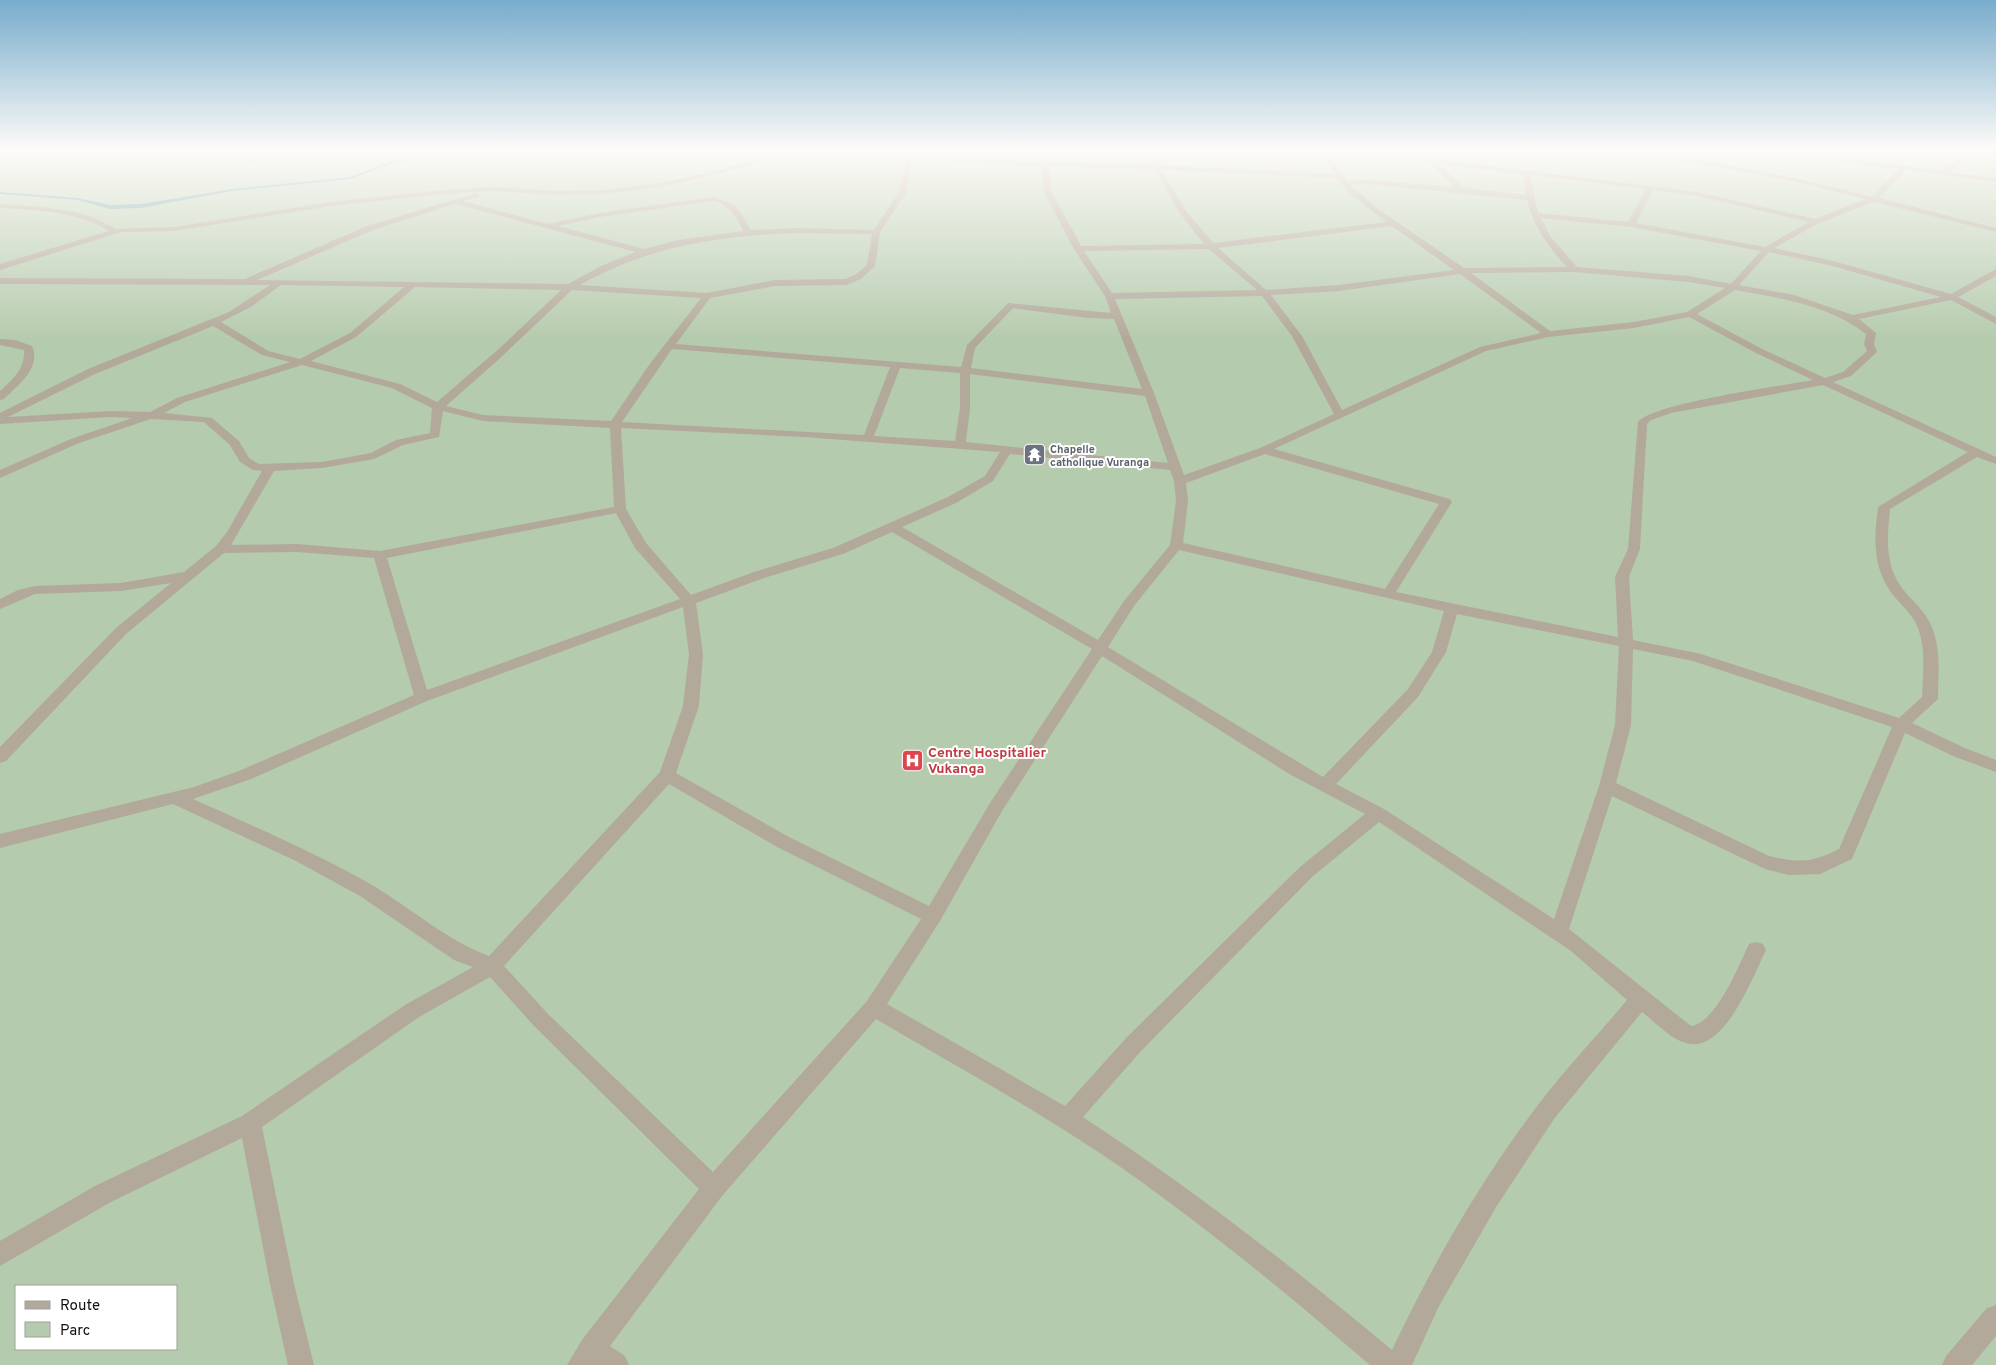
<svg xmlns="http://www.w3.org/2000/svg" width="1996" height="1365" font-family="Overpass,sans-serif">
  <rect width="100%" height="100%" fill="#faf6f0"/>
  <path fill="#b5cbad" fill-rule="evenodd" d="M0,149h1996v1216h-1996zM16,1286h160v63h-160z"/>
  <g fill="none" stroke-linecap="round" stroke-linejoin="round">
    <path fill="#70a1a3" fill-rule="evenodd" d="M489,149h6l-21,7 -62,3 -21,5 -40,15 -119,12 -91,17 -31,1 -32,-9 -78,-6v-2l78,6 32,7 31,-1 91,-15 118,-12 38,-15 24,-5 62,-3z"/>
    <g fill="#b2a99a" fill-rule="evenodd">
      <path d="M263,149h7l-17,15h-4v-2z"/>
      <path d="M348,149h16l-53,9 -3,-2z"/>
      <path d="M791,149h9l-77,24 -62,14 -58,7 -46,1 -64,-4 -60,4 -102,11 -157,25 -53,1 -121,38v-6l109,-33c-32,-20 -72,-21 -109,-23v-4l44,3 31,5 18,5 23,12 58,-2 157,-25 102,-11 60,-4 64,4 46,-1 58,-7 58,-13z"/>
      <path d="M904,149h6v7l129,6 -7,-13h6l8,13 107,3 -6,-16h6l7,16 174,9 -13,-25h6l20,32 19,-1 89,7 -26,-25 -86,-13h17l68,9 2,-9h6l-1,10 262,33 118,27 51,-20 -72,-18 -88,-16 -117,-16c24,-1 48,4 72,6 72,9 141,24 211,42l27,-28 -57,-7 -54,-13h11l43,9 96,12 18,-7 10,-14h6l-12,16 -13,7 49,6v4l-90,-12 -27,28 117,30v4l-122,-30 -55,21 -45,25 59,13 118,33 45,-25v7l-38,21 38,20v7l-45,-24 -92,19 17,14 -2,11 3,8 -26,24 -18,6 163,75v7l-19,-7 -87,52c-3,30 -6,59 16,84 10,11 22,22 27,37 8,22 5,46 5,69l-26,24 53,25 31,12v12l-43,-16 -48,-23 -53,126 -32,15 -31,1 -24,-6 -153,-73 -43,133 122,97c25,-3 48,-61 58,-82l7,-2 7,2 3,6c-13,26 -42,105 -80,93 -16,-4 -32,-22 -44,-31l-88,107 -56,85 -59,102 -27,59h-42c-73,-63 -148,-125 -227,-182 -84,-61 -177,-111 -267,-164l-154,177 -112,150 15,10 4,9h-62l15,-25 117,-151 -165,-163 -44,-49 -71,40 -157,110 32,157 20,81h-26l-18,-81 -28,-146 -131,64 -111,64v-25l95,-55 147,-70 163,-111 68,-38 -19,-7 -94,-64 -64,-35 -123,-57 -173,44v-14l194,-47 45,-16 175,-76 -40,-137 -77,-6 -73,1 -98,81 -120,127 -6,2v-16l116,-119 55,-45 -50,8 -86,3 -35,15v-10l18,-9 17,-4 86,-3 63,-11 32,-26 11,-14 35,-61 -9,-1 -13,-8 -10,-17 -26,-23 -53,-3 -72,24 -79,35v-8l71,-31 61,-21 -21,-1 -111,7v-11l88,-44 141,-57 41,-27 -270,-1v-6l245,1 122,-53 109,-33 4,2 -1,2 -16,4 85,23 52,-11 114,-16 20,8 9,11 7,14 48,-2 76,2 25,-38 7,-30 -3,-4zM911,160l130,6 3,26 30,57 31,47 6,17 -103,-10 -41,42 -6,22 -285,-23 34,-46 65,-12 71,-1 15,-6 14,-13 5,-34 27,-40zM1438,163l85,12 3,20 -62,-7zM1048,166l107,3 24,43 25,32 -123,2 -29,-54zM1162,170l175,8 13,16 36,28 -173,21 -27,-32zM1530,175l116,14 -18,33 -90,-9zM1366,184l161,16c6,25 21,47 40,67l-103,1 -86,-59 -27,-24zM1653,190l44,6 112,26 -44,25 -129,-24zM714,201c15,4 23,16 29,30l-64,9 -35,9 -86,-23 42,-9zM455,204l181,48 -35,14 -33,18 -311,-4 116,-50zM1541,218l90,9 130,24 -30,33 -42,-8 -112,-9 -27,-31zM1392,226l62,44 -115,15 -73,5 -48,-42zM798,233l74,1 -5,31 -12,10 -10,4 -70,1 -68,13 -127,-8c71,-40 139,-49 218,-52zM1209,249l48,41 -145,3 -28,-42zM1769,252l60,13 112,32 -88,18 -59,-20 -55,-10zM1574,272l115,10 36,6 -38,24 -53,10 -84,9 -79,-58zM1460,274l81,59 -61,14 -138,63 -40,-74 -31,-41 68,-4zM281,285l123,2 -54,46 -50,26 -32,-8 -47,-29 30,-15zM415,287l146,3 -60,57 -64,55 -37,-18 -89,-23 45,-24zM572,290l129,8 -52,67 -38,56 -128,-6 -37,-9 51,-45zM1735,290c45,8 94,15 131,44l-2,10 3,7 -24,21 -18,6 -63,-29 -65,-35zM1262,296l30,40 42,78 -74,34 -76,27 -30,-82 -39,-94zM1013,308l75,10 26,1 28,70 -171,-21 4,-20zM1689,317l67,36 57,27c-31,6 -159,23 -175,42l-10,127 -13,28 3,60 -222,-45 56,-90 -2,-3 -176,-50 212,-98 62,-14 86,-9zM213,326l49,29 28,7 -113,36 -27,14 -39,-1 -103,6 87,-43zM672,349l218,18 -26,68 -242,-13zM302,365l90,23 40,20 -2,25 -34,7 -25,13 -49,9 -63,2 -10,-6 -10,-17 -27,-23 -48,-5 21,-11zM900,368l60,5v35l-5,33 -81,-5zM970,374l175,22 23,67 -202,-21 4,-34zM1823,385l145,67 -90,55c-4,33 -6,60 15,88 9,11 20,20 25,33 8,22 5,47 4,69l-23,21 -198,-64 -68,-14 -4,-63 11,-28 7,-125 4,-4 20,-7zM443,411l40,10 127,7 4,79 -234,44 -83,-7 -66,1 43,-74 48,-3 52,-9 29,-14 36,-8zM621,428l183,9 196,15 -15,24 -37,21 -115,51 -79,24 -63,23 -45,-52 -20,-34zM1010,454l160,16 4,11 2,20 -6,44 -46,56 -26,39 -196,-113 54,-24 37,-22zM1265,454l174,50 -54,85 -202,-46 5,-42 -2,-18zM616,513l19,35 45,51 -253,91 -40,-132zM892,532l200,117 -102,154 -61,103 -140,-69 -113,-64 23,-67 4,-52 -7,-51 68,-25 79,-24zM1179,550l265,61 -12,41 -24,37 -85,88 -215,-130 26,-41zM683,607l6,47 -6,52 -23,66 -171,184c-43,-16 -78,-48 -117,-71 -58,-33 -119,-59 -179,-86l58,-20 176,-78zM1457,614l162,32 -4,79 -16,61 -45,133 -170,-110 -48,-25 82,-87 28,-45zM1633,649l60,12 199,66 -53,122c-27,14 -40,14 -70,7l-153,-73 15,-58zM1102,656l189,119 74,39 -65,53 -173,170 -62,69 -178,-102 53,-83 62,-110zM669,784l108,63 144,72 -54,82 -154,171 -165,-158 -44,-48zM1379,822l192,129 56,49c-29,35 -61,68 -89,105 -57,75 -106,160 -146,245 -99,-83 -201,-162 -309,-233l58,-66 171,-174z"/>
      <path d="M0,339l15,1 17,6c10,22 -15,40 -28,53l-4,1v-9c13,-12 25,-22 24,-41l-24,-5z"/>
      <path d="M1996,1305v31l-24,29h-30l4,-9 41,-48z"/>
    </g>
  </g>
  <linearGradient id="sky" x2="0" y2="1"><stop stop-color="#78accc"/><stop offset="0.44" stop-color="#fdfbf8"/><stop offset="1" stop-color="#fdfbf8" stop-opacity="0"/></linearGradient>
  <rect width="1996" height="340" fill="url(#sky)"/>
  <defs>
    <symbol id="temple-square" viewBox="-11 -11 22 22"><rect x="-9" y="-9" width="18" height="18" rx="4" fill="#6b7280" stroke="#fff"/><path d="M0-6L5-2H3V0L6.5 2.5H4V6H1.5V3h-3V6H-4V2.5H-6.5L-3 0V-2H-5Z" fill="#fff"/></symbol>
    <symbol id="hospital-square" viewBox="-11 -11 22 22"><rect x="-9" y="-9" width="18" height="18" rx="4" fill="#e0444e" stroke="#fff"/><path d="M-5-5h3v3.5h4V-5h3V5h-3V1.5h-4V5h-3Z" fill="#fff"/></symbol>
  </defs>
  <g fill-rule="evenodd">
    <use href="#temple-square" x="1022" y="442" width="25" height="25"/>
    <use href="#hospital-square" x="900" y="748" width="25" height="25"/>
  </g>
  <g text-anchor="middle" stroke-width="4" stroke-linejoin="round" paint-order="stroke">
    <g font-size="11" font-weight="bold" fill="#5b616d" stroke="#fff" text-anchor="start">
      <text x="1050" y="453">Chapelle<tspan x="1050" dy="13">catholique Vuranga</tspan></text>
    </g>
    <g font-size="14" font-weight="bold" fill="#be3a42" stroke="#fff" text-anchor="start">
      <text x="928" y="757">Centre Hospitalier<tspan x="928" dy="16">Vukanga</tspan></text>
    </g>
  </g>
  <rect x="15" y="1285" width="162" height="65" fill="#ffffff" stroke="#a1a09f"/>
  <rect x="25" y="1301" width="25" height="8" fill="#b2a99a" stroke="#a1a09f"/>
  <text x="60" y="1310" font-size="15" fill="#13110f">Route</text>
  <rect x="25" y="1322" width="25" height="15" fill="#b5cbad" stroke="#a1a09f"/>
  <text x="60" y="1335" font-size="15" fill="#13110f">Parc</text>
</svg>
